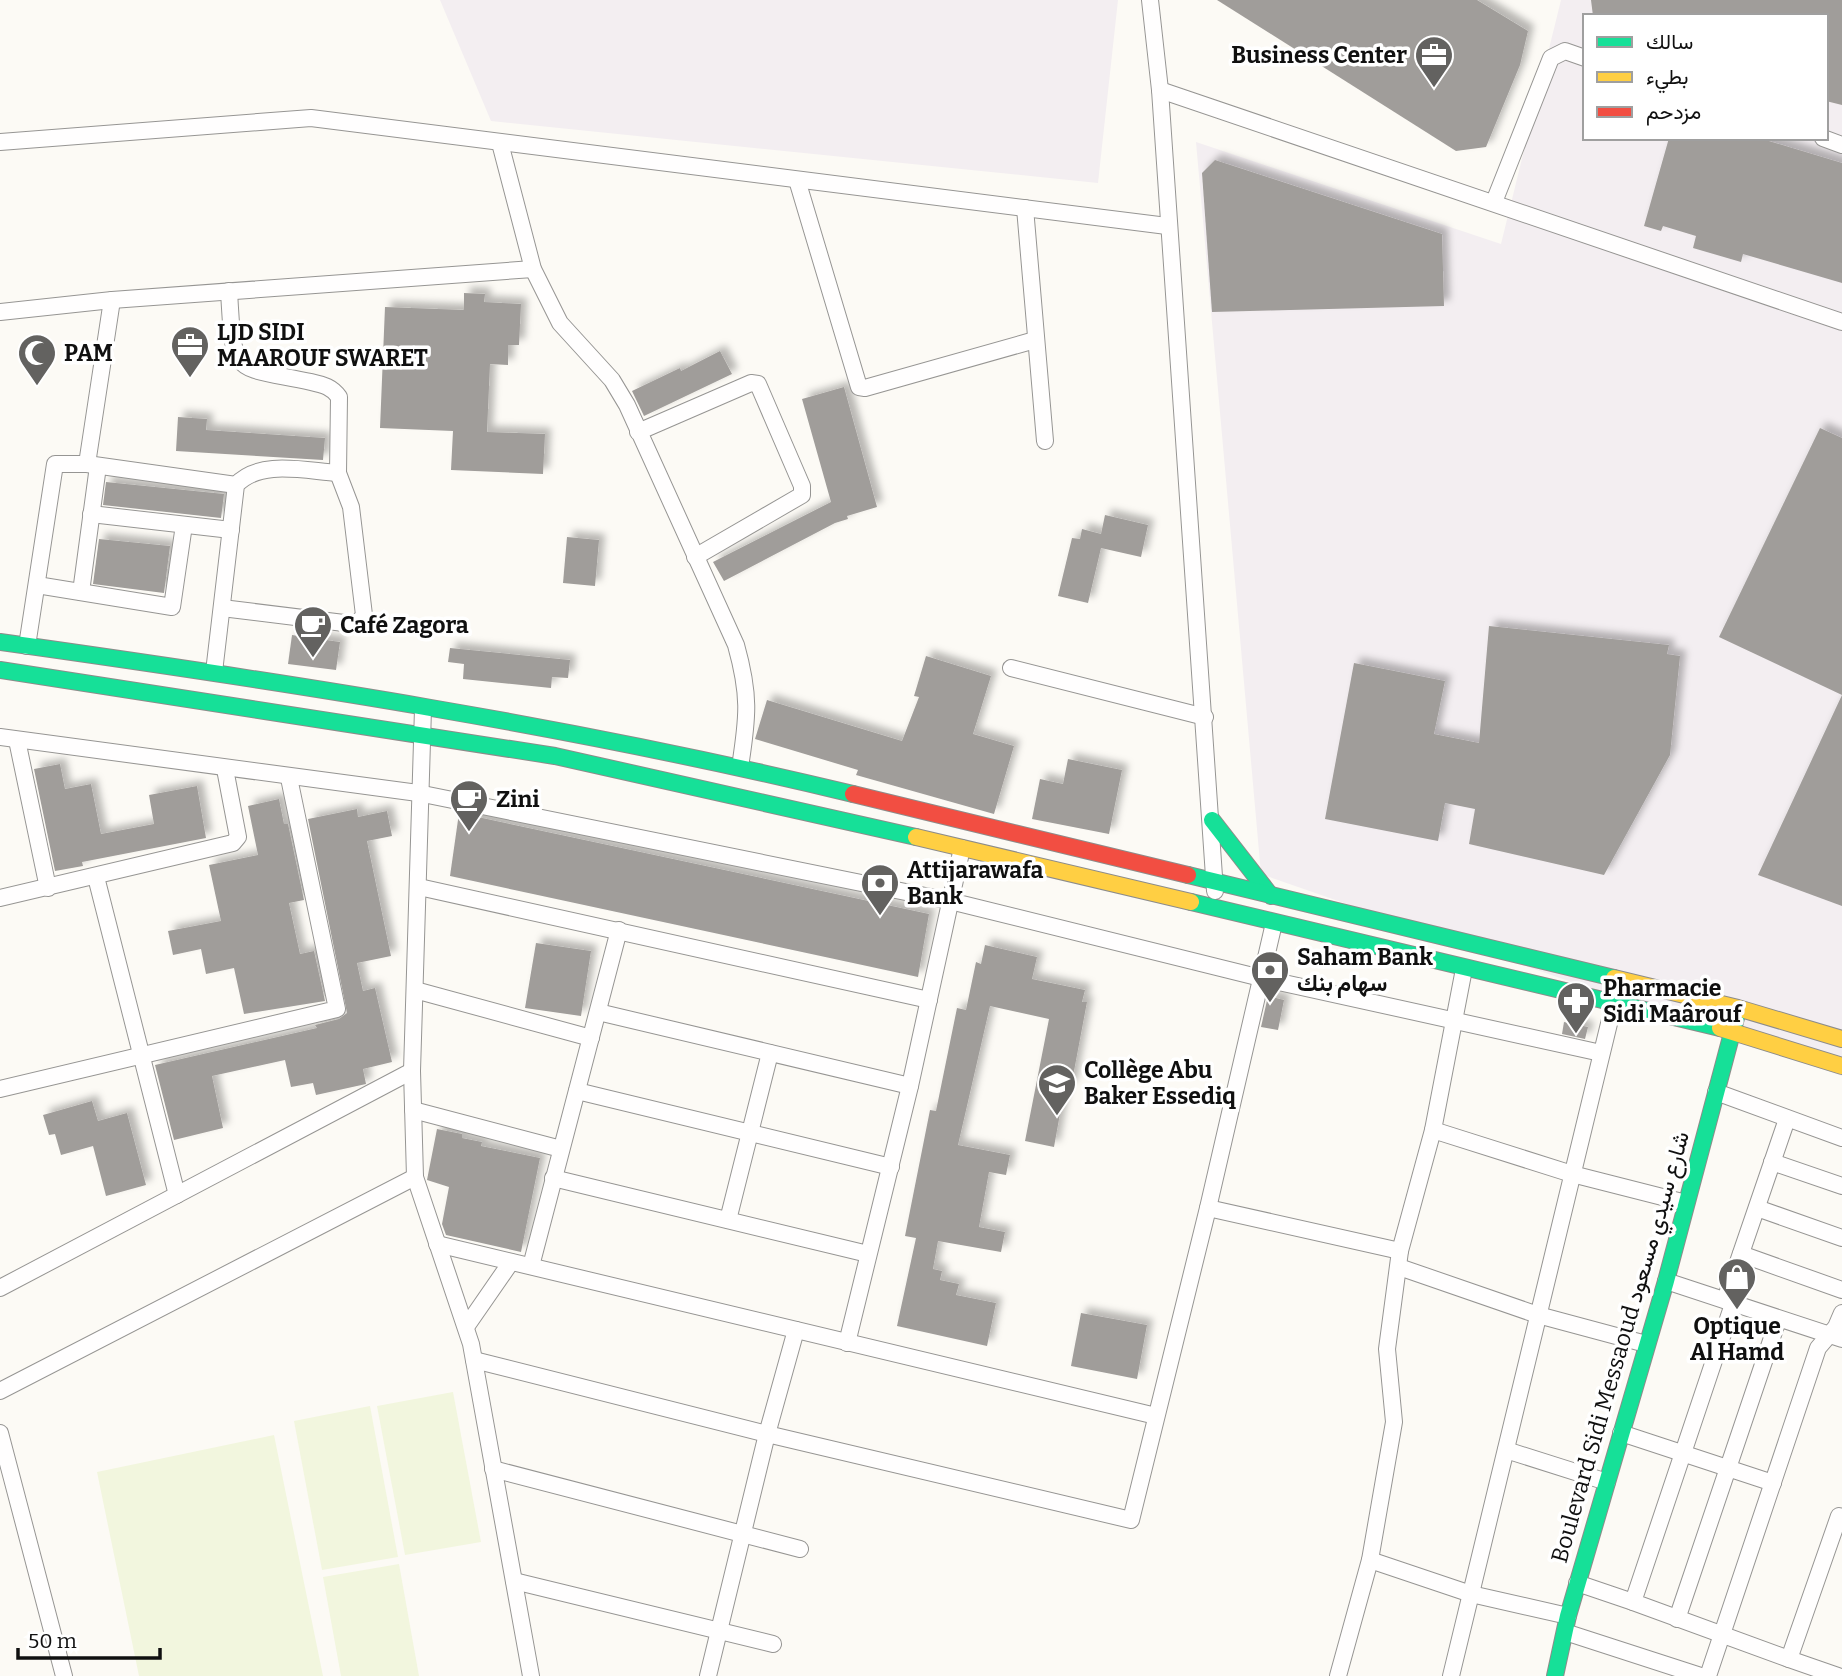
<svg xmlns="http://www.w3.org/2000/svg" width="1842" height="1676" font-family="Bitter,Vazirmatn,serif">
  <defs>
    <filter id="shadow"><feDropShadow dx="6" dy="-6" stdDeviation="3.5" flood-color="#0004"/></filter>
  </defs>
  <rect width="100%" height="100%" fill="#fcfaf5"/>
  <g fill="#f3eef1" fill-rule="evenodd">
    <path d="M440,0h678l-20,183 -607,-62z"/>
    <path d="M1561,0h281v1076l-581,-202 -65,-732 305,102zM1585,16h241v122h-241z"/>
  </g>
  <g fill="#f2f6de">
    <path d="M453,1392l28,150 -76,13 -28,-149z"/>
    <path d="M370,1406l28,151 -76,13 -28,-149z"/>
    <path d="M274,1435l49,241h-184l-42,-204z"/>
    <path d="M399,1564l20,112h-78l-18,-99z"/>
  </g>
  <g fill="#a09d9a" filter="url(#shadow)">
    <path d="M1217,0h260l51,31 -8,34 -34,82 -30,4z"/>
    <path d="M1591,0h251v105l-16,-4v-85h-233z"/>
    <path d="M1669,138h90l83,25v120l-99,-29 -2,8 -48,-14 3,-12 -33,-10 -2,5 -17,-5z"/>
    <path d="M1215,160l227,74 2,72 -232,6 -10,-139z"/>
    <path d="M464,293l21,1 -1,8 37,2 -2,41h-11v20l-18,-1 -3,68 58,2 -2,40 -92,-4 2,-39 -73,-3 5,-121 79,3z"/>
    <path d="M720,351l12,23 -88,42 -12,-25 48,-23 1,3z"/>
    <path d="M844,387l33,120 -30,9 1,3 -13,4 -111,58 -11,-19 118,-60 -29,-103z"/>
    <path d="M178,417l29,2 -1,11 119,8 -2,22 -147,-9z"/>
    <path d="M1820,428l22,10v257l-123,-58z"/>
    <path d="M106,482l118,12 -3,24 -118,-13z"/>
    <path d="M1105,515l43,10 -7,32 -40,-9 -13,55 -30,-7 14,-58 8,1 2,-10 19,5z"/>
    <path d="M567,537l32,3 -4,46 -32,-3z"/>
    <path d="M99,539l71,7 -6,47 -71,-9z"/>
    <path d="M1489,626l180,19 -2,9 13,2 -10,99 -66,120 -135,-31 6,-35 -30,-6 -7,38 -113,-22 29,-156 91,18 -11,53 45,9z"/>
    <path d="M292,635l48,7 -4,28 -48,-6z"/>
    <path d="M450,648l120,12 -2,18 -16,-1 -1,11 -88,-9 1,-15 -16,-2z"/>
    <path d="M926,656l65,20 -18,58 41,12 -20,68 -138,-39 2,-5 -103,-31 12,-39 135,41 17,-44 -5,-1z"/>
    <path d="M1842,695v211l-84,-31z"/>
    <path d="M1068,759l54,11 -13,64 -77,-15 8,-40 23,5z"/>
    <path d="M60,764l5,25 26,-5 10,50 53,-10 -5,-29 48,-9 9,52 -124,24 1,4 -28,5 -21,-102z"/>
    <path d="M279,799l5,25h4l16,76 -15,3 11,51 14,-3 11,50 -81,13 -10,-46 -28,6 -5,-25 -28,6 -5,-24 53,-10 -12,-56 49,-10 -10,-49z"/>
    <path d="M357,809l1,8 29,-6 5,25 -25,5 24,115 -34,7 6,28 12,-3 17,74 -29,7 3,15 -50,11 -3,-12 -22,4 -6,-27 -73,16 11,52 -49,12 -19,-75 162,-37 -2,-3 24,-6 8,-6 -39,-194z"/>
    <path d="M459,813l470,101 -11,63 -468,-101z"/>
    <path d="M536,943l55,8 -10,65 -56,-8z"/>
    <path d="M985,945l52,12 -5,22 53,11 -3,12h5l-16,85 -6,-1 -11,61 -29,-6 24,-122 -59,-13 -32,139 52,10 -4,20 -17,-3 -10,55 26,5 -4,20 -63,-11 -5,28 9,2 -2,9 19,4 -3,11 40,8 -9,43 -90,-20 19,-88 -11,-2 25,-126 6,1 21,-103 9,2 10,-48 5,2z"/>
    <path d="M1268,996l16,4 -6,30 -17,-3z"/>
    <path d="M1564,1022l24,5 -3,12 -23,-5z"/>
    <path d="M92,1101l6,20 29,-8 19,72 -40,11 -13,-50 -32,9 -6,-21 -6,1 -6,-20z"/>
    <path d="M437,1129l25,5v4l20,4 -1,4 59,12 -19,94 -75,-17 -4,-11 7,-37 -22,-7z"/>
    <path d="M1081,1313l66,12 -10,54 -66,-13z"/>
  </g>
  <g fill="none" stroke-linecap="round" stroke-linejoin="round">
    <defs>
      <g id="street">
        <path d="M1150,0l10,90 55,801"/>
        <path d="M1160,90l682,232"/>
        <path d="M1823,138l19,7"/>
        <path d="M0,142l311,-24 856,108"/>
        <path d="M500,143l33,126 27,54 52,57 15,25 109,240c14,50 12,71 4,122"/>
        <path d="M797,180l62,207 6,1 170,-48"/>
        <path d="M1494,202l57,-144 14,-7 20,7"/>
        <path d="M1025,208l20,233"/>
        <path d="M0,312l112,-12 421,-31"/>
        <path d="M638,432l113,-49 7,1 44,102v9l-107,62"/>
        <path d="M87,464l25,-164"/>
        <path d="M91,514l140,16"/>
        <path d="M37,585l135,22 12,-82"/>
        <path d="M81,592l17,-126"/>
        <path d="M222,608l130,16 6,-1 6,-8 -13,-108 -13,-34 1,-76c-7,-10 -15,-12 -28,-15 -80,-17 -77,-4 -82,-91"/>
        <path d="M27,646l28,-182h32l149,21"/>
        <path d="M1011,668l194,49"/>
        <path d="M214,672l22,-187c24,-26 69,-14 102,-12"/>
        <path d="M423,709l-11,362 3,106 56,167 60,332"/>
        <path d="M0,737l418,56 532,108 311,77 340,75"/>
        <path d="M17,740l31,148"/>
        <path d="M96,877l81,318"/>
        <path d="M419,887l510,113"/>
        <path d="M0,898l233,-55 5,-6 -13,-68"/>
        <path d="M415,990l176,48"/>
        <path d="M598,1012l312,74"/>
        <path d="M0,1089l337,-80 -48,-231"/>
        <path d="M577,1091l314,76"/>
        <path d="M1716,1092l126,46"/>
        <path d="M413,1110l148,39"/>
        <path d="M1433,1130l139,44 114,29"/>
        <path d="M1772,1162l70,24"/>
        <path d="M553,1178l315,76"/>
        <path d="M1208,1208l192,43"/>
        <path d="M1757,1208l85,30"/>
        <path d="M728,1220l42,-167"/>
        <path d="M437,1244l719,172"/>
        <path d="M1741,1254l101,36"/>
        <path d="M531,1266l88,-336"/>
        <path d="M1399,1267l139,48 108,29"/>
        <path d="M1666,1281l176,58"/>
        <path d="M0,1288l412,-217"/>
        <path d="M1725,1300l62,-181"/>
        <path d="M1733,1304l-100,298 156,57 50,-143"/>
        <path d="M466,1327l45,-65"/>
        <path d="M847,1343l63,-257 52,-238"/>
        <path d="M474,1360l293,74 364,86 77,-312 66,-285"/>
        <path d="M0,1391l415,-214"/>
        <path d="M0,1433l64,243"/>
        <path d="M1621,1433l152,50"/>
        <path d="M1506,1450l101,32"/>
        <path d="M493,1469l307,80"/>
        <path d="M1370,1560l101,34 97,22"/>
        <path d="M514,1581l259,63"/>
        <path d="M1577,1583l56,19"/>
        <path d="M1677,1619l101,-299"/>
        <path d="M1565,1632l136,44"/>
        <path d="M1789,1659l49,17"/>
        <path d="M708,1676l59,-242 29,-104"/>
        <path d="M1338,1676l32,-116 24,-138 -7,-73 13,-98 33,-121 31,-161"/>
        <path d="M1451,1676l163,-673"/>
        <path d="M1708,1676l110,-328 18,-21 6,-14"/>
      </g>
      <g id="fast">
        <path d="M0,642c286,40 572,84 853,152"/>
        <path d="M0,670l555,86 361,81"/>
        <path d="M1212,820l59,76"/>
        <path d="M1188,875l426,103"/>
        <path d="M1191,902l529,126"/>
        <path d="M1555,1676l13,-60 98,-335 70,-263"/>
      </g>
      <g id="slow">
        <path d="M916,837l275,65"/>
        <path d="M1614,978l124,30 104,31"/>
        <path d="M1720,1028l122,38"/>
      </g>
      <path id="jam" d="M853,794l335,81"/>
    </defs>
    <use href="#street" stroke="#969593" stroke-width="18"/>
    <use href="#fast" stroke="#8d8c8a" stroke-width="18"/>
    <use href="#slow" stroke="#8d8c8a" stroke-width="18"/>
    <use href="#jam" stroke="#8d8c8a" stroke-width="18"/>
    <use href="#street" stroke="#fffefe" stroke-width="16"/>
    <use href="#fast" stroke="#16e098" stroke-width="16"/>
    <use href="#slow" stroke="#ffcf43" stroke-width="16"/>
    <use href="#jam" stroke="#f24e42" stroke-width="16"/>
  </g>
  <defs>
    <symbol id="office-pin" viewBox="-11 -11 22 30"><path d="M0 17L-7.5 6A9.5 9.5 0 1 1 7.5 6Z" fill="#636260" stroke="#fff"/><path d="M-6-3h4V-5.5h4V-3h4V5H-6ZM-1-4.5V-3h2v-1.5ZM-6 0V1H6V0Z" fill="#fff"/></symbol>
    <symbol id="mosque-pin" viewBox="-11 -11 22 30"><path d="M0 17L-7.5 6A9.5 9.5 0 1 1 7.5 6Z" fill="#636260" stroke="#fff"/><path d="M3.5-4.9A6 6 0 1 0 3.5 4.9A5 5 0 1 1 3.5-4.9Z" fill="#fff"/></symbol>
    <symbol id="cafe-pin" viewBox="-11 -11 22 30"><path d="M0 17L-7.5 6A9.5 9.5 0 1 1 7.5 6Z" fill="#636260" stroke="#fff"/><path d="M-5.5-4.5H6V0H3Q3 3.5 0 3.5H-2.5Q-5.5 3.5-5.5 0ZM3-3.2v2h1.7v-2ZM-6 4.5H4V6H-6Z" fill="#fff"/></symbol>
    <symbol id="bank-pin" viewBox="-11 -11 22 30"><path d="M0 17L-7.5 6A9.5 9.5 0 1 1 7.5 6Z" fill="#636260" stroke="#fff"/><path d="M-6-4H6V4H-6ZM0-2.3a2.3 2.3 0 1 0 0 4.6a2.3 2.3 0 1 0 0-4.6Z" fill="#fff"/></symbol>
    <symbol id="pharmacy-pin" viewBox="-11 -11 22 30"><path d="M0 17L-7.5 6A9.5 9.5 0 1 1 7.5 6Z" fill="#636260" stroke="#fff"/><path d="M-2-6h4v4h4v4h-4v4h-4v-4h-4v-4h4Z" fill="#fff"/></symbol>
    <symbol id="school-pin" viewBox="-11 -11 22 30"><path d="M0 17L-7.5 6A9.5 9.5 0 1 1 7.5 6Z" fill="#636260" stroke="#fff"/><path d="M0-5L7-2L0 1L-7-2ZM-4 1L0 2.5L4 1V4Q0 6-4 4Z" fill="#fff"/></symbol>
    <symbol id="shop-pin" viewBox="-11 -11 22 30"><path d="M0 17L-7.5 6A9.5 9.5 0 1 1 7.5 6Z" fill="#636260" stroke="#fff"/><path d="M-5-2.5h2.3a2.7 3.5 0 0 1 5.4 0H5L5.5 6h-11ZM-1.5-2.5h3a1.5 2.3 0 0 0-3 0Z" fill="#fff"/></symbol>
  </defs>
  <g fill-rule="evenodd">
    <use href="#office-pin" x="1412" y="33" width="44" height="60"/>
    <use href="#office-pin" x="168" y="323" width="44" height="60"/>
    <use href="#mosque-pin" x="15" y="331" width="44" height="60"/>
    <use href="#cafe-pin" x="291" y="603" width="44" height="60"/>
    <use href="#cafe-pin" x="447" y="777" width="44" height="60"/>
    <use href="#bank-pin" x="858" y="861" width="44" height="60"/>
    <use href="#bank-pin" x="1248" y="948" width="44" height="60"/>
    <use href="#pharmacy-pin" x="1554" y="979" width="44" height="60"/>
    <use href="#school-pin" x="1035" y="1061" width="44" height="60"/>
    <use href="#shop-pin" x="1715" y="1255" width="44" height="60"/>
  </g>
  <g text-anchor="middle" stroke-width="7" stroke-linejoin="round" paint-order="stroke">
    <g font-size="23" font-weight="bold" fill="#101010" stroke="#fff" text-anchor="start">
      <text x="1407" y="63" text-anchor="end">Business Center</text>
      <text x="217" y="340">LJD SIDI<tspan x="217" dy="26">MAAROUF SWARET</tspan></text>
      <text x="64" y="361">PAM</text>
      <text x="340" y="633">Café Zagora</text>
      <text x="496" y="807">Zini</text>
      <text x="907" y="878">Attijarawafa<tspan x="907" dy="26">Bank</tspan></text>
      <text x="1297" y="965">Saham Bank<tspan x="1297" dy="26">سهام بنك</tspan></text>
      <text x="1603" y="996">Pharmacie<tspan x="1603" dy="26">Sidi Maârouf</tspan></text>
      <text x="1084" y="1078">Collège Abu<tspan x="1084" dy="26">Baker Essediq</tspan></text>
      <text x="1737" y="1334" text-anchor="middle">Optique<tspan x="1737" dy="26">Al Hamd</tspan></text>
    </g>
    <g font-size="23" fill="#101010" stroke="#fff">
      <text transform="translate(1620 1347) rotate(-74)" y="8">Boulevard Sidi Messaoud شارع سيدي مسعود</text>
    </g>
  </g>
  <rect x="1583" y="14" width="245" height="126" fill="#ffffff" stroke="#9f9f9f" stroke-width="2"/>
  <rect x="1597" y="37" width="35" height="10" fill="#16e098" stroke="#9f9f9f" stroke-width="2"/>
  <text x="1646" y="49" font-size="21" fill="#101010">سالك</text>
  <rect x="1597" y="72" width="35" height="10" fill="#ffcf43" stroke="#9f9f9f" stroke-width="2"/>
  <text x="1646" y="84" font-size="21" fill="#101010">بطيء</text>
  <rect x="1597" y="107" width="35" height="10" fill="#f24e42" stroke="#9f9f9f" stroke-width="2"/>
  <text x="1646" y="119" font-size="21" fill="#101010">مزدحم</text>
  <path d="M18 1648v10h142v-10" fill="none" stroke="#101010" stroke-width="3.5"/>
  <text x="28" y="1648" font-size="21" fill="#101010" stroke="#ffffff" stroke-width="5" paint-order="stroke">50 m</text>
</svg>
